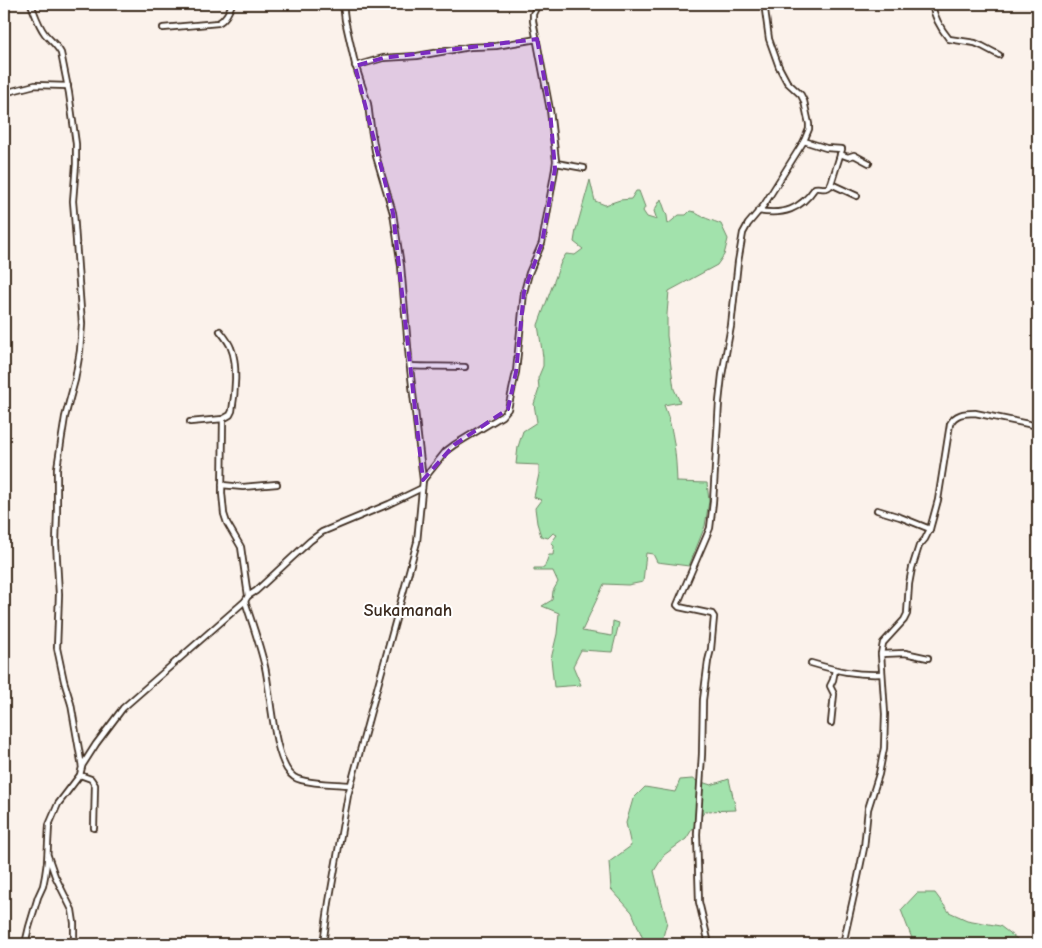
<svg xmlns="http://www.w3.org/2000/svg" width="1042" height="948" font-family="'Comic Neue',sans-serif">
  <rect width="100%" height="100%" fill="#fbf2eb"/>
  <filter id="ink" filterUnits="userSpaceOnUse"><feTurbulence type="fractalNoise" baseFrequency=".02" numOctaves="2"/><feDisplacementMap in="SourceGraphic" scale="10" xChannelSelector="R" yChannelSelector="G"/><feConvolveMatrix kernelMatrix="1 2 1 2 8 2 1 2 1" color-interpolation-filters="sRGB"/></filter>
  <g filter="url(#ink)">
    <g fill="#a2e2ac" stroke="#6e8665">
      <path d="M590,180l5,21 10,4 15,-5 11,-1 5,-8h3l6,16 -2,4 4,6 10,3 -3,-9 7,-12 6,17 1,8 11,-9h7l4,-4 5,1c3,4 19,9 26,12l7,15 -4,16 -7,10 -48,26 -2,23v22l7,53 6,13 -16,3c10,25 12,50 13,77l30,1 2,18 -4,25 -16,40 -32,-4 -4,-8 -7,-1 -3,29 -15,3 -24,-1 -22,47 30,5 1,-15 6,2 -7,29 -31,-2 -8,16 8,19 -27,2 -3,-28 6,-25 2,-21 -17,-7 10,-6 1,-9 5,-9 -5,-11h-19v-3h10l5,-13h4l1,-9 -3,-3 6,-8 -4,-2 -5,5 -7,-2 -4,-13 -2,-15 6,-8 -7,-3 5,-23v-9l-23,-1 2,-17 5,-16 14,-9 -3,-18 5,-15 -1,-11 5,-12v-9l-5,-32 23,-63 5,-8 9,1 8,-6 -9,-7 2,-12z"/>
      <path d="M692,779l19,6 18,-6 7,31 -31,1 -14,20 -5,8 -22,16 -10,16 13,51 -6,22h-13l-5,-5 -11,-27 -21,-23 -2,-27 22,-16 -5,-23 7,-24 12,-12 30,5 5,-12z"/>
      <path d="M917,893h18l14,19 18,8 33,6 17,13 -2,5h-100l-2,-3 -12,-31z"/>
    </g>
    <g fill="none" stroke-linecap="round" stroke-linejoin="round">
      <defs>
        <g id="minor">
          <path d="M343,4l2,16 10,44 13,40 3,24 5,28 17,57 8,53 8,93 14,121"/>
          <path d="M932,4c2,13 9,25 17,35l26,4 7,3 17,9"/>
          <path d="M163,28l55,-5c8,-4 11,-12 14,-19"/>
          <path d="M355,66l28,-8 34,-2 53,-9 26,-1 41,-7"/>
          <path d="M4,93l31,-8 33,1"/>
          <path d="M804,141l22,7 16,1 -11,35 26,12"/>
          <path d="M840,154l8,3 6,-2 15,8"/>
          <path d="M556,163l28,5"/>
          <path d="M758,211c26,4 42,-1 57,-23 6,-1 13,3 16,-4"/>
          <path d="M220,331c4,5 9,11 11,17 7,15 4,46 1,63l-2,4 -7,4"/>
          <path d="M410,366c19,1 36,0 55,1"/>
          <path d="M190,422l33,-3 -1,74 2,21 3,9 14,24 7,49"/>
          <path d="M222,485l21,2 34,-3"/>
          <path d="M877,510l23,7 30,12"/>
          <path d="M881,654l24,-1 23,5"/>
          <path d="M811,663c27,8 43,12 71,11"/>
          <path d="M831,723l3,-29 -4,-8 3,-6 2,-10"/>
          <path d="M82,766l14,-22 27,-36 122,-107"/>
          <path d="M80,775l11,4 4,6 -1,43"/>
          <path d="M351,785c-13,-1 -47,-1 -57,-8 -21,-14 -23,-84 -29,-110 -5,-22 -13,-44 -20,-66l3,-5 8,-5 54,-50 12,-9 67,-28 33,-16"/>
          <path d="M48,856l7,20 17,34 2,13v21"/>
          <path d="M25,944l4,-17 9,-30 5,-11 2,-10 2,-14 2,-37 9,-21 22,-29 2,-8 -11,-63 -7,-23 -7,-33 2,-54 -3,-51 1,-31v-44l8,-51 10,-37 5,-29 2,-27 -8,-111 -1,-12 3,-37v-20l-7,-51 -8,-40c-4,-8 -11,-13 -16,-19 -7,-9 -10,-20 -14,-30"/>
          <path d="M323,944l6,-42 19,-107 69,-253 6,-62 23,-29 8,-6 48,-29 6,-7 8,-37 8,-80 5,-19 13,-30 13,-74 1,-8 -6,-51 -17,-89v-7l5,-10"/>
          <path d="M709,944l-10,-42 -2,-68 5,-80 1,-54 5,-39 3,-12 3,-32 -2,-3 -33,-7 -2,-2 33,-77 3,-26 6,-100 3,-27 9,-49 7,-64 5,-29 5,-9 16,-19 40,-64 5,-12v-5l-5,-23 -3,-6 -14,-13 -8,-15 -10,-28 -4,-29 4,-6"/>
          <path d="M843,944l15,-67 6,-29 4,-39 11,-35 5,-26 1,-34 -4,-60 2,-11 21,-23 3,-6 2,-30 3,-16 7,-22 6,-7 5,-10 8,-29 12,-76c5,-10 14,-11 25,-11l63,13"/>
        </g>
      </defs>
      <use href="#minor" stroke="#3b2a1e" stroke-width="8"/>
      <use href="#minor" stroke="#fff" stroke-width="4.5"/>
    </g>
  </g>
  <path fill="#7b2cbf" fill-opacity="0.2" stroke="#7b2cbf" stroke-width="4" stroke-dasharray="10 6" stroke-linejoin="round" d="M537,39l13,71 5,59 -13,74 -18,49 -8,80 -8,37 -54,36 -31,35 -30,-267 -38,-147 28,-8z"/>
  <g text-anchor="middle" stroke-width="4" stroke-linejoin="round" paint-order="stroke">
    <g font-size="18" font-weight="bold" fill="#3b2a1e" stroke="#fff">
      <text x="408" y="616">Sukamanah</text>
    </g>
  </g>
  <rect width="1042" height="948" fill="none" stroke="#fff" stroke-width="20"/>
  <rect x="10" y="10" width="1022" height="928" fill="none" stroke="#3b2a1e" stroke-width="2" filter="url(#ink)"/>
</svg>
